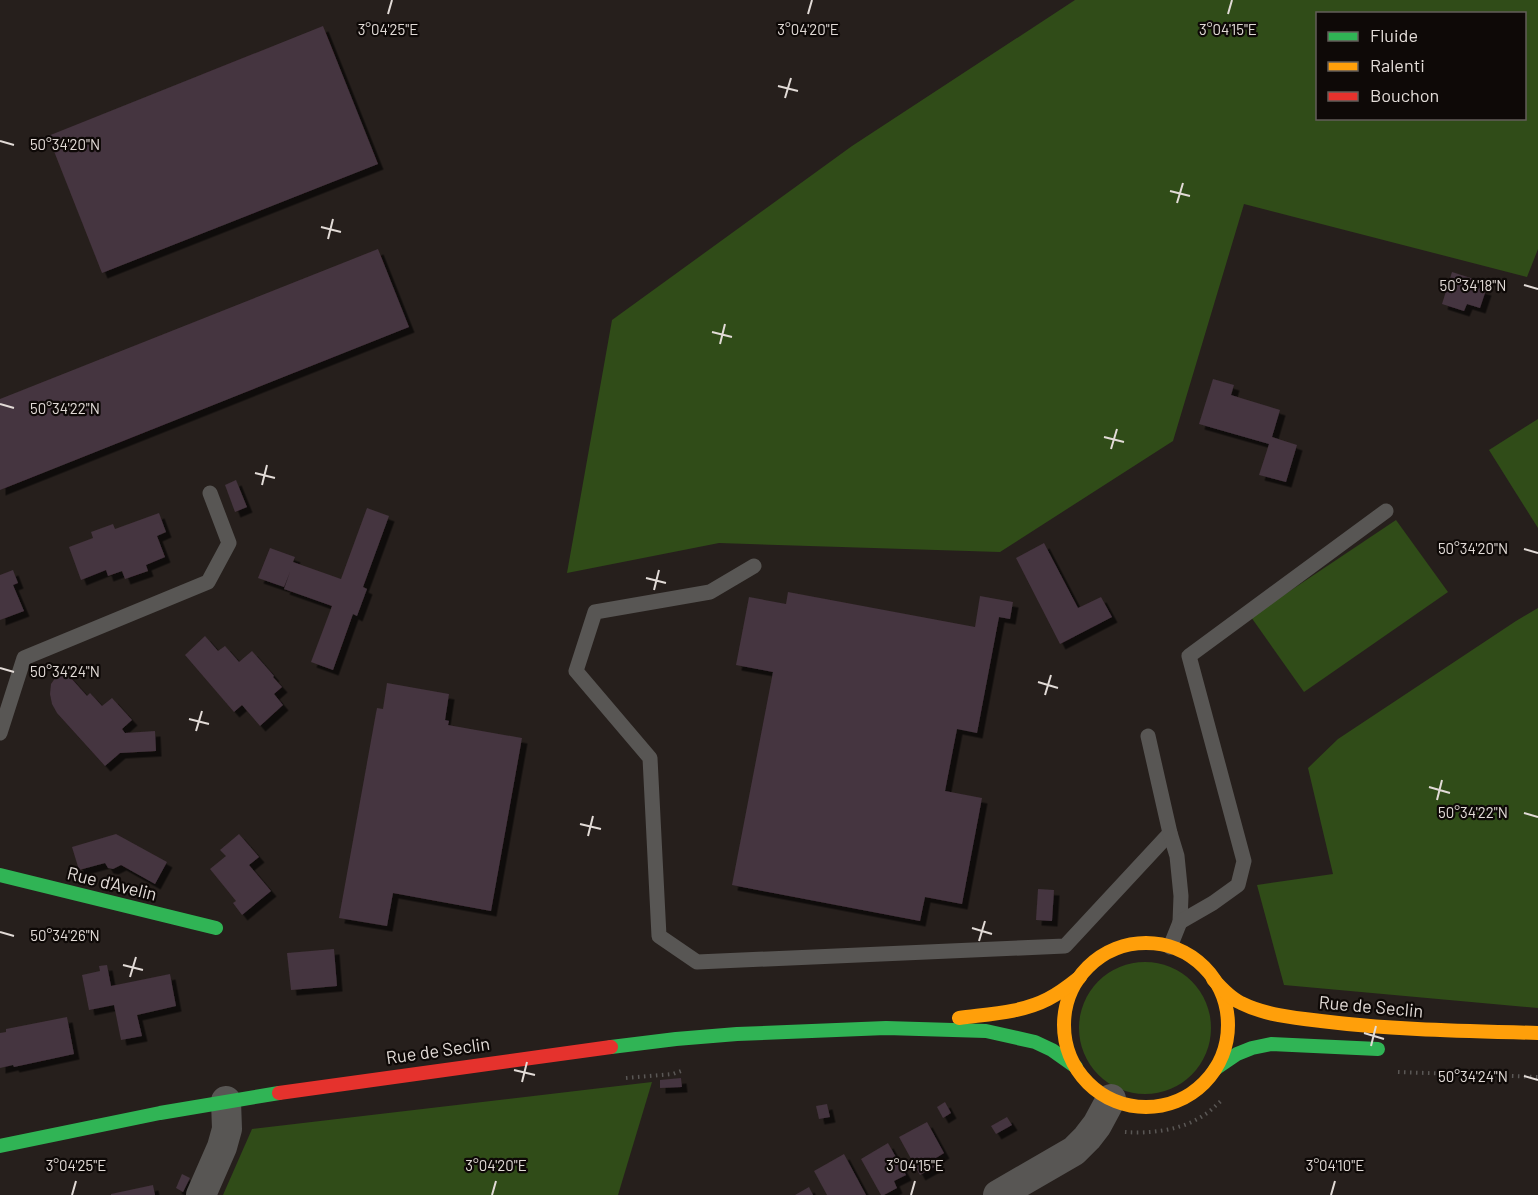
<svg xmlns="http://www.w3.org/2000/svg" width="1538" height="1195" font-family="Barlow,sans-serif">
  <defs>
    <filter id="shadow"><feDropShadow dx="5.5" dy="5.5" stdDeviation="0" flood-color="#0009"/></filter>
  </defs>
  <rect width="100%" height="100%" fill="#261f1c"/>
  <g fill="#304c18" fill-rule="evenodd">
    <path d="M1075,0h463v249l-11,28 -283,-73 -71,237 -173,111 -281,-9 -152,30 45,-253 240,-174zM1318,14h206v104h-206z"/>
    <path d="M1538,419v109l-49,-78z"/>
    <path d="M1396,520l52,72 -144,100 -53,-75z"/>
    <path d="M1538,608v400l-254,-23 -27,-100 76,-11 -25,-106 30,-29 178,-118z"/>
    <circle cx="1145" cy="1028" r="66"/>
    <path d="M652,1082l-34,113h-395l29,-66z"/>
  </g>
  <g fill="#45343f" filter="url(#shadow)">
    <path d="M323,26l55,138 -276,109 -54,-137z"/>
    <path d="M378,249l31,78 -409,163v-91z"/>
    <path d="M1452,272l22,7 -2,7 14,4 -6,18 -13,-4 -3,7 -22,-7z"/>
    <path d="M1213,379l21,6 -3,10 49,15 -8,27 25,8 -11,37 -27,-7 10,-31 -70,-20z"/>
    <path d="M236,480l11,27 -12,5 -10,-27z"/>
    <path d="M367,508l22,8 -26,71 4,2 -10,27 -4,-2 -20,56 -22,-8 21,-56 -48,-17 6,-17 -6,15 -26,-9 12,-30 25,9 -2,5 48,17z"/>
    <path d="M159,513l7,19 -9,4 8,21 -19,8 2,6 -23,8 -3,-8 -14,5 -2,-6 -25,10 -12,-33 24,-9 -2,-6 22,-8 2,5z"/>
    <path d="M1044,543l34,65 23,-11 11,20 -52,27 -44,-86z"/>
    <path d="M13,570l5,13 -5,2 11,26 -24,9v-45z"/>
    <path d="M788,592l187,35 5,-31 33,6 -3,17 -11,-2 -22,116 -20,-4 -12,62 37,7 -20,106 -37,-7 -5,24 -188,-36 41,-213 -37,-7 13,-68 37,7z"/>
    <path d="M205,636l13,15 7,-5 14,16 13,-11 22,25 -1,1 9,10 -8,7 9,11 -23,21 -18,-21 -8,7 -49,-57z"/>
    <path d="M62,668l25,28 3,-3 12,13 10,-8 20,22 -10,9 3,4 30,-2 1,20 -36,2 -15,13 -48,-53 -5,-9 -2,-10 1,-10z"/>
    <path d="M387,683l62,11 -4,26 4,1 -1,4 74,13 -31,173 -98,-18 -6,33 -48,-8 37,-205 1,-5 6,1z"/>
    <path d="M116,834l51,28 -12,22 -34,-19 -8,4 -5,-1 -3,-5 -26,7 -7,-23z"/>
    <path d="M239,834l20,23 -10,8 22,26 -29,24 -9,-12 3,-2 -26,-32 16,-13 -6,-6z"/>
    <path d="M1038,889l16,1 -2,31 -16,-1z"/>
    <path d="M334,949l3,37 -46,4 -4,-37z"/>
    <path d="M107,965l4,21 59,-12 6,32 -39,9 5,21 -21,4 -7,-35 -25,5 -7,-35 18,-4 -1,-5z"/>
    <path d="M67,1017l7,37 -60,13 -1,-2 -13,3v-35l6,-1v-3z"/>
    <path d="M681,1078l1,9 -22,1v-8z"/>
    <path d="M945,1102l6,11 -8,5 -6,-11z"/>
    <path d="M827,1104l3,13 -11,2 -3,-13z"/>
    <path d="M1007,1117l5,8 -16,9 -5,-8z"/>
    <path d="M927,1122l17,31 -11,7 3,6 -16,9 -21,-38z"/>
    <path d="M888,1143l18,32 -12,6 3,7 -13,7h-3l-20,-36z"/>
    <path d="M844,1154l22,41h-39l-13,-24z"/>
    <path d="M182,1174l8,4 -7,14 -7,-4z"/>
    <path d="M153,1185l2,10h-44v-1z"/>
    <path d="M809,1187l4,8h-18z"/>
  </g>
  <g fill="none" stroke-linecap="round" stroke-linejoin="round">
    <g stroke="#5a5755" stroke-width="4" stroke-dasharray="1.5 4.5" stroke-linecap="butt">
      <path d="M1398,1072l140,5"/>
      <path d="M626,1078l47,-4 8,-3"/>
      <path d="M1125,1132c25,2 58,-2 79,-17 7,-4 12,-10 18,-15"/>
    </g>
    <g stroke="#585654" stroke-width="15">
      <path d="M754,566l-44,26 -115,20 -19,59 74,87 9,178 38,26 368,-16 105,-113"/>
      <path d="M0,733l24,-75 184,-76 21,-39 -19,-50"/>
      <path d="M1148,736l22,97 7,23 4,40 -1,26 -10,25"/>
      <path d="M1180,922l33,-19 25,-18 6,-24 -55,-205 197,-145"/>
    </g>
    <g stroke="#585654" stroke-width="30">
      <path d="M201,1195l21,-48 5,-18 -1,-28"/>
      <path d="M998,1195l76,-44 13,-13 10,-13 14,-26"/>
    </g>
    <g stroke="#30b455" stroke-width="14">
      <path d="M0,875l216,53"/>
      <path d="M611,1047l65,-8 61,-5 149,-6 100,3 49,11 17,8 24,17"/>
      <path d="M1215,1069l22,-15 15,-6 19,-4 107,5"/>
      <path d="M0,1146l160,-33 119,-20"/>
    </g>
    <g stroke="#ff9f0a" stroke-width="14">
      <circle cx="1146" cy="1025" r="82"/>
      <path d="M1213,979c8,9 17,19 28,24 24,12 53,15 80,18 72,9 145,10 217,12"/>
      <path d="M959,1018c29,-4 62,-5 89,-19 12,-6 22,-14 32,-22"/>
    </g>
    <path stroke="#e5322d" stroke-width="14" d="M279,1093l332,-46"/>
  </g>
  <path fill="none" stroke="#e2dbd7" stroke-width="2" d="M388,14l4,-14M808,14l4,-14M1228,14l4,-14M778,86l20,5M785,98l6,-20M0,141l14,4M1170,191l20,5M1177,203l6,-20M321,227l20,5M328,239l5,-20M1524,285l14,4M712,332l20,5M720,344l5,-20M0,404l14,4M1104,437l20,5M1111,449l6,-20M255,473l20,5M262,485l5,-20M1524,549l14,4M646,578l20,5M654,590l5,-20M0,668l14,4M1038,682l20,6M1045,695l6,-20M189,719l20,5M196,731l6,-20M1429,787l21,6M1437,800l5,-20M1524,813l14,4M580,824l21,5M588,836l5,-20M972,928l20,6M0,932l14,4M979,941l6,-20M123,965l20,5M130,977l6,-20M1364,1033l20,6M1371,1046l5,-20M514,1070l21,5M1524,1076l14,4M522,1082l5,-20M72,1195l4,-14M492,1195l4,-14M911,1195l4,-14M1331,1195l4,-14"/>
  <g text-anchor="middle" stroke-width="4.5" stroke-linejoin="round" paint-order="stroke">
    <g font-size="18" fill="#e2dbd7" stroke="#0e0907">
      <text transform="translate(112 884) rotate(14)" y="6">Rue d'Avelin</text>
      <text transform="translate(1371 1007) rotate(5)" y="6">Rue de Seclin</text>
      <text transform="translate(438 1051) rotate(-8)" y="6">Rue de Seclin</text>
    </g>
  </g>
  <g font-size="15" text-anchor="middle" fill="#e2dbd7" stroke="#0e0907" stroke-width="4.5" stroke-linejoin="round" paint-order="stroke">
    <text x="388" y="35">3°04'25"E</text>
    <text x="808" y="35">3°04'20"E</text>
    <text x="1228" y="35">3°04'15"E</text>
    <text x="65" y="150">50°34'20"N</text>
    <text x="1473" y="291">50°34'18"N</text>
    <text x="65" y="414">50°34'22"N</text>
    <text x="1473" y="554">50°34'20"N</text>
    <text x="65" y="677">50°34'24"N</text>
    <text x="1473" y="818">50°34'22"N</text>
    <text x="65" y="941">50°34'26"N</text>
    <text x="1473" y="1082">50°34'24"N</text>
    <text x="76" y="1171">3°04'25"E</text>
    <text x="496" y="1171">3°04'20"E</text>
    <text x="915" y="1171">3°04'15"E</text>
    <text x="1335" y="1171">3°04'10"E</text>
  </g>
  <rect x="1316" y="12" width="210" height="108" fill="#0e0907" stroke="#635d5a" stroke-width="1.5"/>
  <rect x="1328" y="32" width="30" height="9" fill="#30b455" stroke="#635d5a" stroke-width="1.5"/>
  <text x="1370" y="42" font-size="18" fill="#e2dbd7">Fluide</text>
  <rect x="1328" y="62" width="30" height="9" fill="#ff9f0a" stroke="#635d5a" stroke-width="1.5"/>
  <text x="1370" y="72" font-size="18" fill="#e2dbd7">Ralenti</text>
  <rect x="1328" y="92" width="30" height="9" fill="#e5322d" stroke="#635d5a" stroke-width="1.5"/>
  <text x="1370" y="102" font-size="18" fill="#e2dbd7">Bouchon</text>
</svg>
